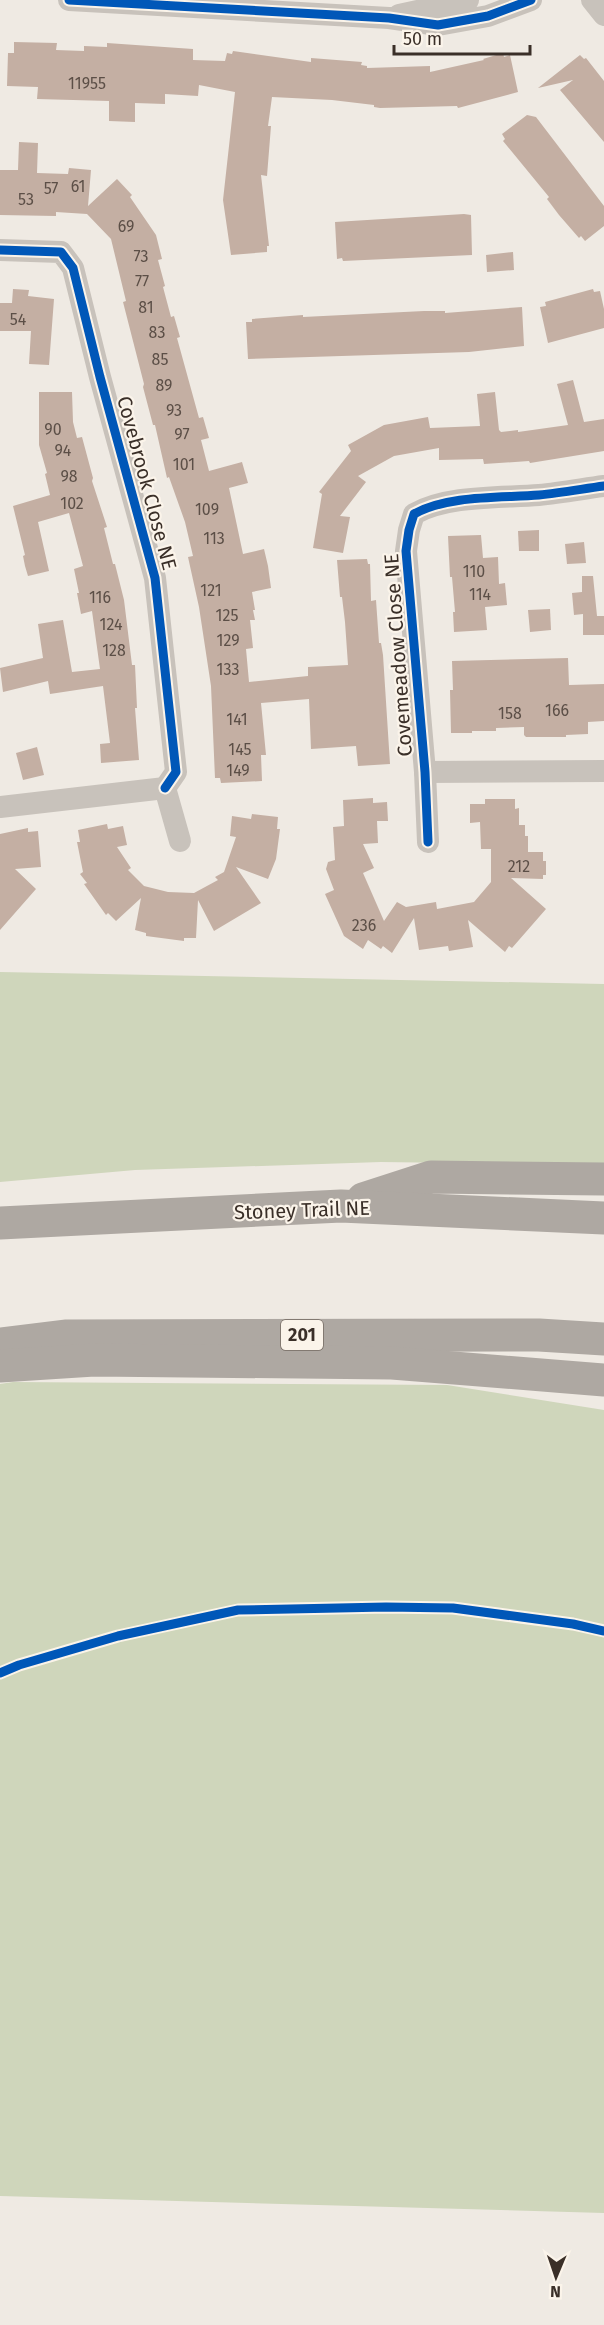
<svg xmlns="http://www.w3.org/2000/svg" width="604" height="2325" font-family="'Fira Sans',sans-serif">
  <rect width="100%" height="100%" fill="#efeae3"/>
  <g fill="#cfd6bb">
    <path d="M0,972l604,12v181l-223,-3 -246,8 -135,12z"/>
    <path d="M13,1382l434,3 157,25v803l-604,-17v-812z"/>
  </g>
  <g fill="#c4afa3">
    <path d="M14,42l43,1 -1,7 28,1v-5l23,1v-4l86,6v11l32,1 2,-8 5,1 1,-3 78,11v-4l51,4 -1,3 6,1v2l63,-2v6l54,-12 -1,-1 20,-6 1,4 6,-2 8,37 -60,16 -1,-2 -77,2 -6,-1v-2l-42,-5 -60,-3 -4,29h3l-4,50 -6,-1 8,71h-2v6l-36,3 -8,-55 12,-108 -36,-7 -1,11 -33,-2v10l-30,-1v19l-26,-1v-20l-72,-2 1,-12 -31,-1 1,-33h6z"/>
    <path d="M580,55l4,4 2,-1 18,23v61l-44,-52 13,-10 -35,8z"/>
    <path d="M527,115l9,2 68,89v20l-19,15 -4,-5 -2,2 -20,-23 -12,-16 2,-2 -46,-56 2,-2 -3,-5z"/>
    <path d="M19,142l19,1 -1,30 31,1 1,-6 22,2 -3,36 29,-27 15,16 -2,2 26,38 6,24 -4,1 7,26 -2,1 8,30 3,-1 6,21 -3,1 22,80 4,-1 6,21 -8,2 8,31 33,-9 6,21 -19,5 14,66 21,-5 4,17 3,22 -19,4 3,18h-2l2,10h-5l3,28 -7,1 3,33 59,-6v-9l40,-2 -3,-43 -3,-25h-2l-3,-37 30,-1 1,5h2l1,37 5,-1 3,43h2l2,12 7,109 -32,2 -2,-20 -45,3 -2,-50 -48,4 5,52h-5l1,26 -41,2 -1,-5h-5l-4,-92 -12,-79 -11,-50 5,-1 -8,-34 -16,-45 -2,1 -12,-53h-2l-10,-38 1,-3 -21,-82 3,-1 -15,-62 -24,-25 -31,-2v4l-56,-1v-45h18z"/>
    <path d="M464,214l7,1 1,40 -129,6 -1,-3 -5,1 -2,-37z"/>
    <path d="M513,252l1,18 -27,2 -1,-17z"/>
    <path d="M13,289l16,1 -1,6 26,3 -5,66 -20,-1 2,-33h-31v-28h12z"/>
    <path d="M593,289l1,3 6,-1 4,18v19l-56,15 -8,-36 6,-1 -1,-4z"/>
    <path d="M522,307l2,39 -55,6 -221,7 -2,-37h6v-3l51,-4v2l121,-6h21v2z"/>
    <path d="M573,380l11,42 20,-3v32l-74,12 -1,-2 -45,3 -1,-5 -44,1v-12l-45,8 -36,20 8,6 -26,34 10,1 -7,36 -30,-5 9,-54 -3,-2 32,-41 -3,-6 36,-20 44,-8 2,11 50,-2 -3,-32 18,-2 4,38 2,2 17,-2v2l50,-7 -11,-41z"/>
    <path d="M39,392h33l1,30 4,16 5,-1 11,41 -1,3 15,46 -3,1 9,36h2l9,36 8,65h3l2,43h-2l4,52 -38,3 -1,-19 10,-1 -7,-57 -53,8 -2,-13 -45,11 -3,-24 43,-10 -5,-34 25,-4 9,52 28,-3 -8,-58 -11,3 -4,-21h2l-5,-24 9,-3 -14,-53 -31,9 11,49 -21,5 -3,-10 -2,-10 2,-1 -12,-49 37,-11 -5,-21 2,-1 -8,-28z"/>
    <path d="M539,530v21h-20l-1,-20z"/>
    <path d="M481,535l2,23 15,-1 1,27 6,-1 2,22 -22,2 2,23 -33,2 -1,-20h2l-3,-35h-2l-2,-41z"/>
    <path d="M584,542l2,21 -19,1 -2,-20z"/>
    <path d="M582,576h11l4,40h7v19h-21v-21l-9,1 -2,-22 10,-1z"/>
    <path d="M550,609l1,21 -21,2 -2,-22z"/>
    <path d="M568,658l1,27 35,-1v37l-16,1v12l-22,1v2h-40l-2,-2v-8l-28,1v3h-24v2h-21l-1,-43h3l-1,-29z"/>
    <path d="M37,747l7,28 -21,5 -7,-27z"/>
    <path d="M373,798v5l14,-1 1,19h-11l1,22 -15,1 11,24 -11,5 21,48 13,-19 9,5 30,-5 1,7 37,-7 17,-20v-33h-10l-1,-27 -10,1v-19h15v-5h30v10l4,-1v17h6v11h3v16h15v9h3v14h-3v4l-32,-1 35,31 -34,39 -3,-2 -4,6 -37,-32 5,27 -24,4 -1,-5 -29,4 -5,-32 -22,35 -9,-7 -2,3 -13,-9 -5,9 -19,-13 -19,-42 9,-4 -8,-21 2,-7 7,-2 -2,-33 11,-1 -1,-26z"/>
    <path d="M252,814l26,3 -1,12h3l-4,30 -8,20 -32,-12 25,36 -47,28 -16,-31 -2,38h-12v3l-38,-5v-3l-11,-3 6,-32 -25,23 -8,-8 -2,2 -22,-31 3,-1 -7,-9 3,-2 -6,-30h3l-2,-12 29,-6 1,5 15,-3 4,19 -10,2 14,21 -3,2 16,16 24,6 26,1 24,-13 -3,-3 9,-5 12,-35 -6,-1 2,-20 19,3z"/>
    <path d="M28,828v4l10,-1 3,36 -26,2 21,20 -36,41v-96z"/>
  </g>
  <g fill="none" stroke-linecap="round" stroke-linejoin="round">
    <g stroke="#c8c2bb" stroke-width="22">
      <path d="M69,0l320,18 49,7 50,-9 43,-16"/>
      <path d="M592,0l12,15"/>
      <path d="M399,15l69,-15"/>
      <path d="M0,250l61,2 12,16 27,109 55,201 21,194 -11,16"/>
      <path d="M425,772l179,-1"/>
      <path d="M165,788l15,53"/>
      <path d="M0,807l165,-19"/>
      <path d="M428,842l-3,-70 -19,-221 3,-21 5,-16c33,-19 87,-16 125,-19 21,-2 43,-6 65,-9"/>
    </g>
    <g stroke="#aea8a2" stroke-width="33">
      <path d="M363,1199l68,-22 173,2"/>
      <path d="M0,1223l341,-17 263,12"/>
      <path d="M0,1344l67,-8 472,-1 65,4"/>
      <path d="M0,1366l94,-6 298,3 212,17"/>
    </g>
    <defs>
      <g id="cycleway">
        <path d="M69,0l320,18 49,7 50,-9 43,-16"/>
        <path d="M0,250l61,2 12,16 27,109 55,201 21,194 -11,16"/>
        <path d="M428,842l-3,-70 -19,-221 3,-21 5,-16c33,-19 87,-16 125,-19 21,-2 43,-6 65,-9"/>
        <path d="M0,1673l19,-8 99,-29 120,-26 148,-3 67,1 120,16 31,7"/>
      </g>
    </defs>
    <use href="#cycleway" stroke="#fbf4ea" stroke-width="13"/>
    <use href="#cycleway" stroke="#0057b8" stroke-width="9"/>
  </g>
  <g text-anchor="middle" stroke-width="4.5" stroke-linejoin="round" paint-order="stroke">
    <g font-size="16" fill="#5c4f47">
      <text x="87" y="89">11955</text>
      <text x="78" y="192">61</text>
      <text x="51" y="194">57</text>
      <text x="26" y="205">53</text>
      <text x="126" y="232">69</text>
      <text x="141" y="262">73</text>
      <text x="142" y="287">77</text>
      <text x="146" y="313">81</text>
      <text x="18" y="325">54</text>
      <text x="157" y="338">83</text>
      <text x="160" y="365">85</text>
      <text x="164" y="391">89</text>
      <text x="174" y="416">93</text>
      <text x="53" y="435">90</text>
      <text x="182" y="440">97</text>
      <text x="63" y="456">94</text>
      <text x="184" y="470">101</text>
      <text x="69" y="482">98</text>
      <text x="72" y="509">102</text>
      <text x="207" y="515">109</text>
      <text x="214" y="544">113</text>
      <text x="474" y="577">110</text>
      <text x="211" y="596">121</text>
      <text x="480" y="600">114</text>
      <text x="100" y="603">116</text>
      <text x="227" y="621">125</text>
      <text x="111" y="630">124</text>
      <text x="228" y="646">129</text>
      <text x="114" y="656">128</text>
      <text x="228" y="675">133</text>
      <text x="557" y="716">166</text>
      <text x="510" y="719">158</text>
      <text x="237" y="725">141</text>
      <text x="240" y="755">145</text>
      <text x="238" y="776">149</text>
      <text x="519" y="872">212</text>
      <text x="364" y="931">236</text>
    </g>
    <rect fill="#fbf4ea" stroke="#746a62" stroke-width="1.5" x="281" y="1320" width="42" height="30" rx="4.5"/>
    <g font-size="18" font-weight="bold" fill="#3a2f28">
      <text x="302" y="1341">201</text>
    </g>
    <g font-size="20" fill="#3a2f28" stroke="#fbf4ea">
      <text transform="translate(147 483) rotate(75)" y="7">Covebrook Close NE</text>
      <text transform="translate(398 655) rotate(-94)" y="7">Covemeadow Close NE</text>
      <text transform="translate(302 1210) rotate(-2)" y="7">Stoney Trail NE</text>
    </g>
  </g>
  <g transform="translate(556 2277) rotate(182)" stroke="#fbf4ea" stroke-width="4.5" paint-order="stroke">
  <path d="M0-4.5L10 22L0 15L-10 22Z" fill="#3a2f28"/>
  <text y="-9" font-size="16" font-weight="bold" text-anchor="middle" fill="#3a2f28">N</text>
  </g>
  <path d="M394 45v9h136v-9" fill="none" stroke="#3a2f28" stroke-width="3"/>
  <text x="403" y="45" font-size="18" fill="#3a2f28" stroke="#fbf4ea" stroke-width="4.5" paint-order="stroke">50 m</text>
</svg>
